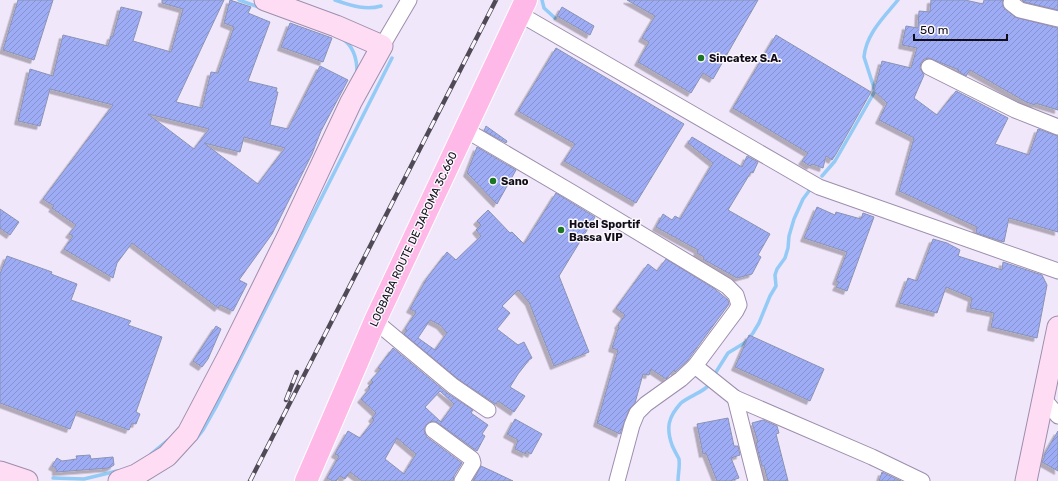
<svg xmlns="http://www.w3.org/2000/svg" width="1058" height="481" font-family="Rubik,sans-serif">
  <defs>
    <pattern id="building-hatch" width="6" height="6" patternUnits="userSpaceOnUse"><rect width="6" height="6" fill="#9dacf4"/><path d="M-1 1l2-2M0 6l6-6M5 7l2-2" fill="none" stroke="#8693d0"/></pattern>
    <filter id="shadow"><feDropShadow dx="-3.5" dy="3.5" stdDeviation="0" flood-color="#0004"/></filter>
  </defs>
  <rect width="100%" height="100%" fill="#f1e7fb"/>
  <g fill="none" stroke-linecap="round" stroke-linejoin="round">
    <g stroke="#93caf6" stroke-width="3.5">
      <path d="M239,0l22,8"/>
      <path d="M335,0c15,5 30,11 46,6"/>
      <path d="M542,0l2,8 11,10"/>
      <path d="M343,39c11,8 14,20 14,33"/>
      <path d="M822,176l13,-15 40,-70 -11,-34c2,-23 20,-40 34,-57"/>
      <path d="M716,372l12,-19 18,-11 7,-9 6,-10 11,-27 6,-10 -1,-11 2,-6 8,-11 3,-10 1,-12 5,-17 9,-20 9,-12"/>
      <path d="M196,439l7,-9 13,-23 176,-349"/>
      <path d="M151,454l17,-14"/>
      <path d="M53,478l31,1 33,-8"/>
      <path d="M678,481c0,-7 2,-14 1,-22 -2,-4 -5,-9 -7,-14 -6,-17 -4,-28 9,-42 8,-7 26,-12 30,-21"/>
    </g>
  </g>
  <g fill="url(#building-hatch)" stroke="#8b93b3" fill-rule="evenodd" filter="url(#shadow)">
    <path d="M18,0h35l-19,60 -31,-10z"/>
    <path d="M162,0h62l-48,102 26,6 9,-36 7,1 16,-46 -10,-4 6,-23 21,7 -3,6 22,9 -22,59 29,7 -1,4h2l-8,33 18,4 32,-63 28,14 -27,51 -9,23 -40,80 -33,46 8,4 -14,27 -13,-6 -2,3 -86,-65 -15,20 -4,15 -49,-29 9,-13 -4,-2 7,-9 -24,-17 2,-2 -11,-7 70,-94 -63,-16 -10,37 -22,-5 12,-52 23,7 10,-41 45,11 3,-10h2l8,-29 21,5 -9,29 38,11 12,-43 -21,-6zM148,114l61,15 -15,20zM244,137l41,11 -27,36 -54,-41 36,9z"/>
    <path d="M627,0h131l-45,79 -10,-6 -12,20 -53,-31 11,-20 -7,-4 13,-22z"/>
    <path d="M931,0h34l18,4 1,-4h19v7l12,10 43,11v82l-23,-7v2l-9,-3 -56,-32 -4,6 -8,-5 1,-1 -30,-12 -5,1 -3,4 -1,5 4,7 -10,23 23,17 19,-24 52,27 -13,26 34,11 9,-26 20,7v96l-49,-14 -5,24 -28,-9 1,-6 -78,-36 15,-53 -35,-18 8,-17 -13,-12 8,-30 29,7 6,-20 -15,-3 4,-19 12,2 1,-17 11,1z"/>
    <path d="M1022,0h36v10l-34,-8z"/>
    <path d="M562,7l32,19 -4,9 -33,-19z"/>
    <path d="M290,23l42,15 -9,24 -42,-15z"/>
    <path d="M776,35l95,57 -35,62 -4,6 -6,-4 -3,12 -11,-4 -2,2 -8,-5 6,-8 -75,-45z"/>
    <path d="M556,48l128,76 -48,79 -72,-42 11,-17 -57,-33z"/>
    <path d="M486,126l21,15 -1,2 -22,-12z"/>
    <path d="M692,137l50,30 5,-11 11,6 -5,11 -2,-1 -23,38 42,24 -12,21 3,2 -9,17 -15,4 -34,-19 1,-2 -7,-4 1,-3 -42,-23 7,-13 9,6 3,-4 5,3 33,-56 -25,-20z"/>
    <path d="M477,147l39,23 -19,34 -30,-31z"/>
    <path d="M556,193l39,24 -36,59 30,76 -35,14 -25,-64 -11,-12 -16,16 8,7 -13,16 21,16 6,-3 8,16 -3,2 -11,14 -8,13 15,9 -11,16 -16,-11 -2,3 -2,-1 -36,-24 -54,-45 3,-4 -2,-1 11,-17 -6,-3 17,-31 20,-26 9,8 25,-24 -5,-6 5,-5 -4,-4 11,-11 22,23 2,-1 12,12zM430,320l10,5 7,8 -12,17 -17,-12z"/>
    <path d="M817,207l18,8 1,-3 25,7 2,-6 11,4 -27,74 -11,-4 3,-5 -3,-1 11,-29 -43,-14z"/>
    <path d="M0,209l19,13 -9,13 -10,-7z"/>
    <path d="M933,239l14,4 13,7 -2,6 44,14 1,-8 39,13 5,10 -10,53 -46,-11 3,-14 -24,-5 2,-10 -26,-11 -9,26 -38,-10 9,-25 9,3z"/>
    <path d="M7,256l45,16 -1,2 26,10 -6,16 60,21 -3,4 34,12 -26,75 4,2 -4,10 -4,-1 -3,7 -52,-19 -7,18 -70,-26v-129z"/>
    <path d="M666,259l49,30 13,11 1,4 -41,56 -13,12 -1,-2 -8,9 -15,-10 -2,6 -6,-1 -8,29 -6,7 -9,24 -23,-11 21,-73 -6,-2 7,-22 -1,-1 7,-10 -9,-7 32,-44 9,7z"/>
    <path d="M216,326l5,3 -13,30 -6,8 -9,-6z"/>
    <path d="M749,335l75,34 -14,32 -75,-34z"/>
    <path d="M393,348l54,45 26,17 -2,3 17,12 -6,9 3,2 -8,15 -39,-28 -4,-2 -4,1 -4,3 -2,4 1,4 2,4 35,26 -8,13 -1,5h-91l-12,-9 -5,7 -5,-3 -4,5h-3l-6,-3 12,-22 -4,-2 13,-23 12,7 14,-18 -2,-2 4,-5 -15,-14 9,-11 -2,-1 5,-5 -2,-2 10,-11 -3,-1zM440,391l14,13 -13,18 -16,-15zM397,438l19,16 -12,20 -19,-15z"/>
    <path d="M728,418l6,28h4l2,9 -9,3 8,20 -9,3h-13l-11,-28 -3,1 -6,-30z"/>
    <path d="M515,419l27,15 -11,20 -5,-3v3l-11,-5 3,-9 -11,-6z"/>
    <path d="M763,420l14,6 2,7 -3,1 12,47h-20l-4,-15h-2l-6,-23 2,-1 -6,-19z"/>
    <path d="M1058,431v40l-16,-9 3,-6 -1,-1z"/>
    <path d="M90,455l1,4 22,-2 1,8 -5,3 -53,4v-4l-4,-2 5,-8 5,3 15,-2 -1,-3z"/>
    <path d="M481,466l11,5 21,10h-40z"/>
    <path d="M882,472l19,9h-22z"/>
  </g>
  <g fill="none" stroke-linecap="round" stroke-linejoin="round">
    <defs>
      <g id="street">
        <path d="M1011,3l9,7 38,9"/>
        <path d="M518,13l301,174 239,84"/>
        <path d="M382,46l27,-46"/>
        <path d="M929,67l86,43 43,17"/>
        <path d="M464,129l109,64 154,93 9,9 3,10 -3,6 -41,55 -14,13 -35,25 -9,9 -5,12 -15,56"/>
        <path d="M375,321l78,65 35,24"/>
        <path d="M695,366l40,32 137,59 50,24"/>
        <path d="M735,398l21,83"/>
        <path d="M1043,398l15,18"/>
        <path d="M433,430l39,29 1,4 -11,18"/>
      </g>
      <g id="secondary">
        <path d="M0,472l27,9"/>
        <path d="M119,481l17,-6 31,-19 21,-23 41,-78 59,-119 63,-134 31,-56 -46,-20 -71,-26"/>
        <path d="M1026,481l32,-154"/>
      </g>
      <path id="primary" d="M306,481l69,-160 151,-321"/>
    </defs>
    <use href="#street" stroke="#9d8ead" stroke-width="17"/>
    <use href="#secondary" stroke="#9d8ead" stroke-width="23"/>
    <use href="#primary" stroke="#fff" stroke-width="24"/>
    <use href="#street" stroke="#fff" stroke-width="15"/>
    <use href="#secondary" stroke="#fedcf4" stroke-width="21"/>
    <use href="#primary" stroke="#feb9e8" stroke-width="22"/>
    <defs>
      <g id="rail">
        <path d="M286,400l11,-28"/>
        <path d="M250,481l246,-481"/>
      </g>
    </defs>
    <use href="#rail" stroke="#504a56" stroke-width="4.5"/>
    <use href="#rail" stroke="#faf7fe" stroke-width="3" stroke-dasharray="9" stroke-linecap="butt"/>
  </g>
  <g fill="#1c7625" stroke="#faf7fe" stroke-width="1.5">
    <circle cx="701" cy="58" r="4"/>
    <circle cx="493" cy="181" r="4"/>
    <circle cx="561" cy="230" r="4"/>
  </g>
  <g text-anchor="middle" stroke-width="3" stroke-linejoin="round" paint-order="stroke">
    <g font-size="11" font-weight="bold" fill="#110c16" stroke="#faf7fe" text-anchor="start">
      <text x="709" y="62">Sincatex S.A.</text>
      <text x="501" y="185">Sano</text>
      <text x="569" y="228">Hotel Sportif<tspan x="569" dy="13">Bassa VIP</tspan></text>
    </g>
    <g font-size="11" fill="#110c16" stroke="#faf7fe">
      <text transform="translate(413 239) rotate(-65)" y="4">LOGBABA ROUTE DE JAPOMA 3C.660</text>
    </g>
  </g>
  <path d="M914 34v6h93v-6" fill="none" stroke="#110c16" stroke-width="2"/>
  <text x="920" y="34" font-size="12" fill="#110c16" stroke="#faf7fe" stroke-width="3" paint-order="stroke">50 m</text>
</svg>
